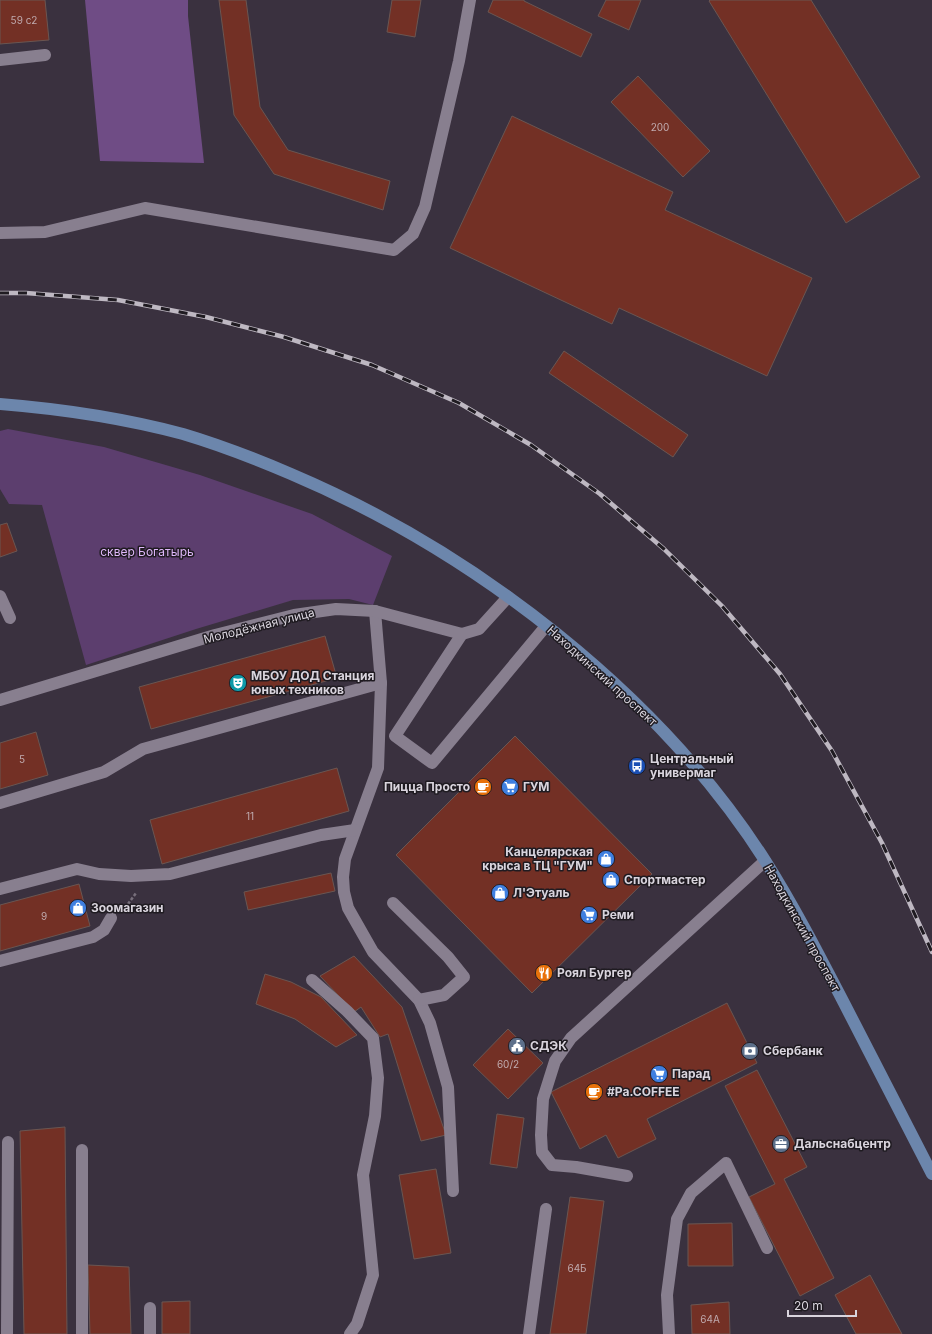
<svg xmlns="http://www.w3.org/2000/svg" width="932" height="1334" font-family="Inter,sans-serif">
  <rect width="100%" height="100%" fill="#3a313f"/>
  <path fill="#5c3e6e" d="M8,429l96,18 96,28 112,39 80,42 -19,49 -24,-6 -56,1 -97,29 -110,36 -44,-160 -33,-1 -9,-15v-58z"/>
  <path fill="#6f4c85" d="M85,0h103v16l16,147 -104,-2z"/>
  <g fill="#733025" stroke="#6a5652">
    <path d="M0,0h45l4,40 -49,4z"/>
    <path d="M219,0h27l14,107 28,43 102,31 -7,29 -109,-36 -40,-59z"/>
    <path d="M392,0h29l-6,37 -28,-5z"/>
    <path d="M493,0h31v1l68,33 -11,23 -93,-45z"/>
    <path d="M606,0h35l-12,30 -31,-14z"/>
    <path d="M710,0h101l109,177 -74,46 -137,-222z"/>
    <path d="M638,76l72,75 -27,26 -72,-75z"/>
    <path d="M512,116l161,76 -8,18 147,68 -45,98 -148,-68 -7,16 -162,-76z"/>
    <path d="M564,351l124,84 -15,22 -124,-84z"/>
    <path d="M7,523l10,28 -17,6v-32z"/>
    <path d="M325,636l12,42 -186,51 -12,-42z"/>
    <path d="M36,732l12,43 -48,14v-46z"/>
    <path d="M515,736l137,138 -120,119 -136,-138z"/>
    <path d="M337,768l12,43 -187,53 -12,-44z"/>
    <path d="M331,873l4,18 -87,19 -4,-18z"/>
    <path d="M79,884l11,42 -90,25v-46z"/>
    <path d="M354,956l48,51 44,128 -25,6 -33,-107 -8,3 -19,-30 -7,5 -34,-36z"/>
    <path d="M265,974l26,8 30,15 36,38 -21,12 -41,-28 -39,-15z"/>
    <path d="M727,1003l30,60 -110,56 9,20 -38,19 -12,-23 -26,14 -29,-57z"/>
    <path d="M508,1029l35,34 -35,36 -35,-34z"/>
    <path d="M757,1070l50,97 -23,12 50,99 -34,18 -51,-99 26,-13 -50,-98z"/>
    <path d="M497,1114l27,4 -7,50 -27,-4z"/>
    <path d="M65,1127l2,207h-43l-4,-203z"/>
    <path d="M436,1169l15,84 -37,6 -15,-84z"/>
    <path d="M570,1197l34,4 -18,133h-36z"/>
    <path d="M732,1223l1,43h-45v-42z"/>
    <path d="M88,1265l41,2 2,67h-41z"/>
    <path d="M870,1275l32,59h-46l-21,-39z"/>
    <path d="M190,1301v33h-28v-32z"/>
    <path d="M729,1302l1,32h-38l-1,-29z"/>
  </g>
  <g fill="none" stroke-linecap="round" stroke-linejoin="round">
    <path stroke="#776f7b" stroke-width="2.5" stroke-dasharray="3 2" stroke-linecap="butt" d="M124,907l4,-3 8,-11"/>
    <g stroke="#887f8f" stroke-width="12">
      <path d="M0,60l45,-5"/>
      <path d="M0,233l45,-1 100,-24 249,42 19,-16 12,-27 34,-146 11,-61"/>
      <path d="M0,596l10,22"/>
      <path d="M375,611l6,72 -3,85 -33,91 -2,18 1,15 4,16 25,44 46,48 11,23 18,64 5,104"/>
      <path d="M462,634l-67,102 37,27 114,-137"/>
      <path d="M0,803l104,-31 39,-23 238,-66"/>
      <path d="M0,889l77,-20 22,5 32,2 39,-2 151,-39 34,-5"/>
      <path d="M393,903l55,54 16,20 -20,18 -25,5"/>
      <path d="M0,961l93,-24 11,-7 7,-12"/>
      <path d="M312,980l35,31 26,27 5,40 -3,38 -12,59 10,100 -16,49 -7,10"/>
      <path d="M627,1176l-51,-9 -24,-2 -10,-13 -1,-17 2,-36 12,-38 16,-23 194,-177"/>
      <path d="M150,1308v26"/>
      <path d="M7,1334l1,-192"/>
      <path d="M82,1334v-184"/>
      <path d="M669,1334l-2,-39 10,-76 14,-26 35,-30 41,85"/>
    </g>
    <g stroke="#887f8f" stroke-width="12">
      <path d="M0,700l215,-65 79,-20 42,-6 39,2 87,23 17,-5 29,-32"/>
      <path d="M529,1334l17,-125"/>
    </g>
    <path stroke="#6c86ac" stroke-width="12" d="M0,404c62,5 123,14 183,30 37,11 73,25 108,40 184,78 368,220 475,388 29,46 53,93 78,141 29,57 59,114 88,171"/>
    <defs>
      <path id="rail" d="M0,293h26l92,7 88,17 78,20 88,28 87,38 72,42 69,49 64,55 58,57 58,68 52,77 50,92 50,109"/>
    </defs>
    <use href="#rail" stroke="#beb8c2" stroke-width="4.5"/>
    <use href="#rail" stroke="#1f1b21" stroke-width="3" stroke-dasharray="9" stroke-linecap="butt"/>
  </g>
  <defs>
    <symbol id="theatre-disc" viewBox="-11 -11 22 22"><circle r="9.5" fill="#0f9aa8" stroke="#1f1b21"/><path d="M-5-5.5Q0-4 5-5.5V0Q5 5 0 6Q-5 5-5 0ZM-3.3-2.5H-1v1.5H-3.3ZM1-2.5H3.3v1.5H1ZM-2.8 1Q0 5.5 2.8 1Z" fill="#fff"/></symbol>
    <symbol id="bus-disc" viewBox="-11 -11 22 22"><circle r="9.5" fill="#1a4fb4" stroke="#1f1b21"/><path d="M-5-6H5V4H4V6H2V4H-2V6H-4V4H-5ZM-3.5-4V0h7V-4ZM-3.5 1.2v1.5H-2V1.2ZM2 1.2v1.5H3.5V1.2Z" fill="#fff"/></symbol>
    <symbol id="cafe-disc" viewBox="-11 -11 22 22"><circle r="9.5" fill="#e8710a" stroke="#1f1b21"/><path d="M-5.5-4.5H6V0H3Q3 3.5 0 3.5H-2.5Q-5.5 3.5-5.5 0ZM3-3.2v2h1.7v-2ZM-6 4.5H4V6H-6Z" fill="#fff"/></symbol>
    <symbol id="supermarket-disc" viewBox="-11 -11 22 22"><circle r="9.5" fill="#3f7fe0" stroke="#1f1b21"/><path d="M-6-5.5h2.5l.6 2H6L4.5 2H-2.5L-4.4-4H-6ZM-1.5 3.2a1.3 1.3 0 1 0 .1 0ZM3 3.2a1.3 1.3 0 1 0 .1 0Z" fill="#fff"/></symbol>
    <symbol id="shop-disc" viewBox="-11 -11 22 22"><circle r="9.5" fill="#3f7fe0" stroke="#1f1b21"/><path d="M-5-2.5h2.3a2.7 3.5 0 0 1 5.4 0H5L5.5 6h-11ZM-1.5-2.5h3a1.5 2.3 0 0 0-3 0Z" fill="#fff"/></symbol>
    <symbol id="restaurant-disc" viewBox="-11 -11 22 22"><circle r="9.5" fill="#e8710a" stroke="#1f1b21"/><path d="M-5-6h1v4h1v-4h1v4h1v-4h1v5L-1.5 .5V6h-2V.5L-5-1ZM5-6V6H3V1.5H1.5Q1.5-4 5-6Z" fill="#fff"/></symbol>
    <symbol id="civic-disc" viewBox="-11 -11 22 22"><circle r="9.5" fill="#5c6f8a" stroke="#1f1b21"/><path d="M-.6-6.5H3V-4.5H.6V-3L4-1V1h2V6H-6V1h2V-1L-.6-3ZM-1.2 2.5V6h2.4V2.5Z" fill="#fff"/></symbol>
    <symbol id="bank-disc" viewBox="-11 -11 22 22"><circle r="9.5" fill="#5c6f8a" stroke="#1f1b21"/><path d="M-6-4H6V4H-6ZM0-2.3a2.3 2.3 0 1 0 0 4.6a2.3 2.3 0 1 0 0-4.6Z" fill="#fff"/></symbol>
    <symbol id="office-disc" viewBox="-11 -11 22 22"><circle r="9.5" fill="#5c6f8a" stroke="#1f1b21"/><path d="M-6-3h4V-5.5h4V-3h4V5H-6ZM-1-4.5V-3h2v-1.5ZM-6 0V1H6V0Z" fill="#fff"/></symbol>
  </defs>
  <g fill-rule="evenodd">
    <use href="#theatre-disc" x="228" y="673" width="20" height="20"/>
    <use href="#bus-disc" x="627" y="756" width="20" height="20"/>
    <use href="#cafe-disc" x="473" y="777" width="20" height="20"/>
    <use href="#supermarket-disc" x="500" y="777" width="20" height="20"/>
    <use href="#shop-disc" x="596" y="849" width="20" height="20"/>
    <use href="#shop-disc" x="601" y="870" width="20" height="20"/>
    <use href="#shop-disc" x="490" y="883" width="20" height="20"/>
    <use href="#shop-disc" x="68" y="898" width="20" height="20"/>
    <use href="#supermarket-disc" x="579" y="905" width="20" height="20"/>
    <use href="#restaurant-disc" x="534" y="963" width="20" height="20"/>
    <use href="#civic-disc" x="507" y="1036" width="20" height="20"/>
    <use href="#bank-disc" x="740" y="1041" width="20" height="20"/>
    <use href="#supermarket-disc" x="649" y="1064" width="20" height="20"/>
    <use href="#cafe-disc" x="584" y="1082" width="20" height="20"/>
    <use href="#office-disc" x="771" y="1134" width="20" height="20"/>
  </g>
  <g text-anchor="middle" stroke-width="3" stroke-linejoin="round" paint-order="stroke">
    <g font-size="10" fill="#c0abaf">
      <text x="24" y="24">59 с2</text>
      <text x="660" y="131">200</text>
      <text x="22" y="763">5</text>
      <text x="250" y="820">11</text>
      <text x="44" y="920">9</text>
      <text x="508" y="1068">60/2</text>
      <text x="577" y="1272">64Б</text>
      <text x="710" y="1323">64А</text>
    </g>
    <g font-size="12" fill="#dfb7fa" stroke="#1f1b21">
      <text x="147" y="556">сквер Богатырь</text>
    </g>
    <g font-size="12" fill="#d9d4dd" stroke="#1f1b21">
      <text transform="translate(259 626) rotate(-14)" y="4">Молодёжная улица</text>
      <text transform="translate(602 676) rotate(42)" y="4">Находкинский проспект</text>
      <text transform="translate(802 928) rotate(61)" y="4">Находкинский проспект</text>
    </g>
    <g font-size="12" font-weight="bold" fill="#d9d4dd" stroke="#1f1b21" text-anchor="start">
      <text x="251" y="680">МБОУ ДОД Станция<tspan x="251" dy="14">юных техников</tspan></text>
      <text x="650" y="763">Центральный<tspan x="650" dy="14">универмаг</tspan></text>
      <text x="470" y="791" text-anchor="end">Пицца Просто</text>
      <text x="523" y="791">ГУМ</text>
      <text x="593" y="856" text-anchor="end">Канцелярская<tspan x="593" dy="14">крыса в ТЦ "ГУМ"</tspan></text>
      <text x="624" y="884">Спортмастер</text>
      <text x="513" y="897">Л'Этуаль</text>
      <text x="91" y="912">Зоомагазин</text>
      <text x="602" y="919">Реми</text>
      <text x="557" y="977">Роял Бургер</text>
      <text x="530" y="1050">СДЭК</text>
      <text x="763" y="1055">Сбербанк</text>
      <text x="672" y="1078">Парад</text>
      <text x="607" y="1096">#Pa.COFFEE</text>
      <text x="794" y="1148">Дальснабцентр</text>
    </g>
  </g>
  <path d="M788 1310v6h68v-6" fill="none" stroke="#d9d4dd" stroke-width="2"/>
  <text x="794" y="1310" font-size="12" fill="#d9d4dd" stroke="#1f1b21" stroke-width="3" paint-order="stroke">20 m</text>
</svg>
